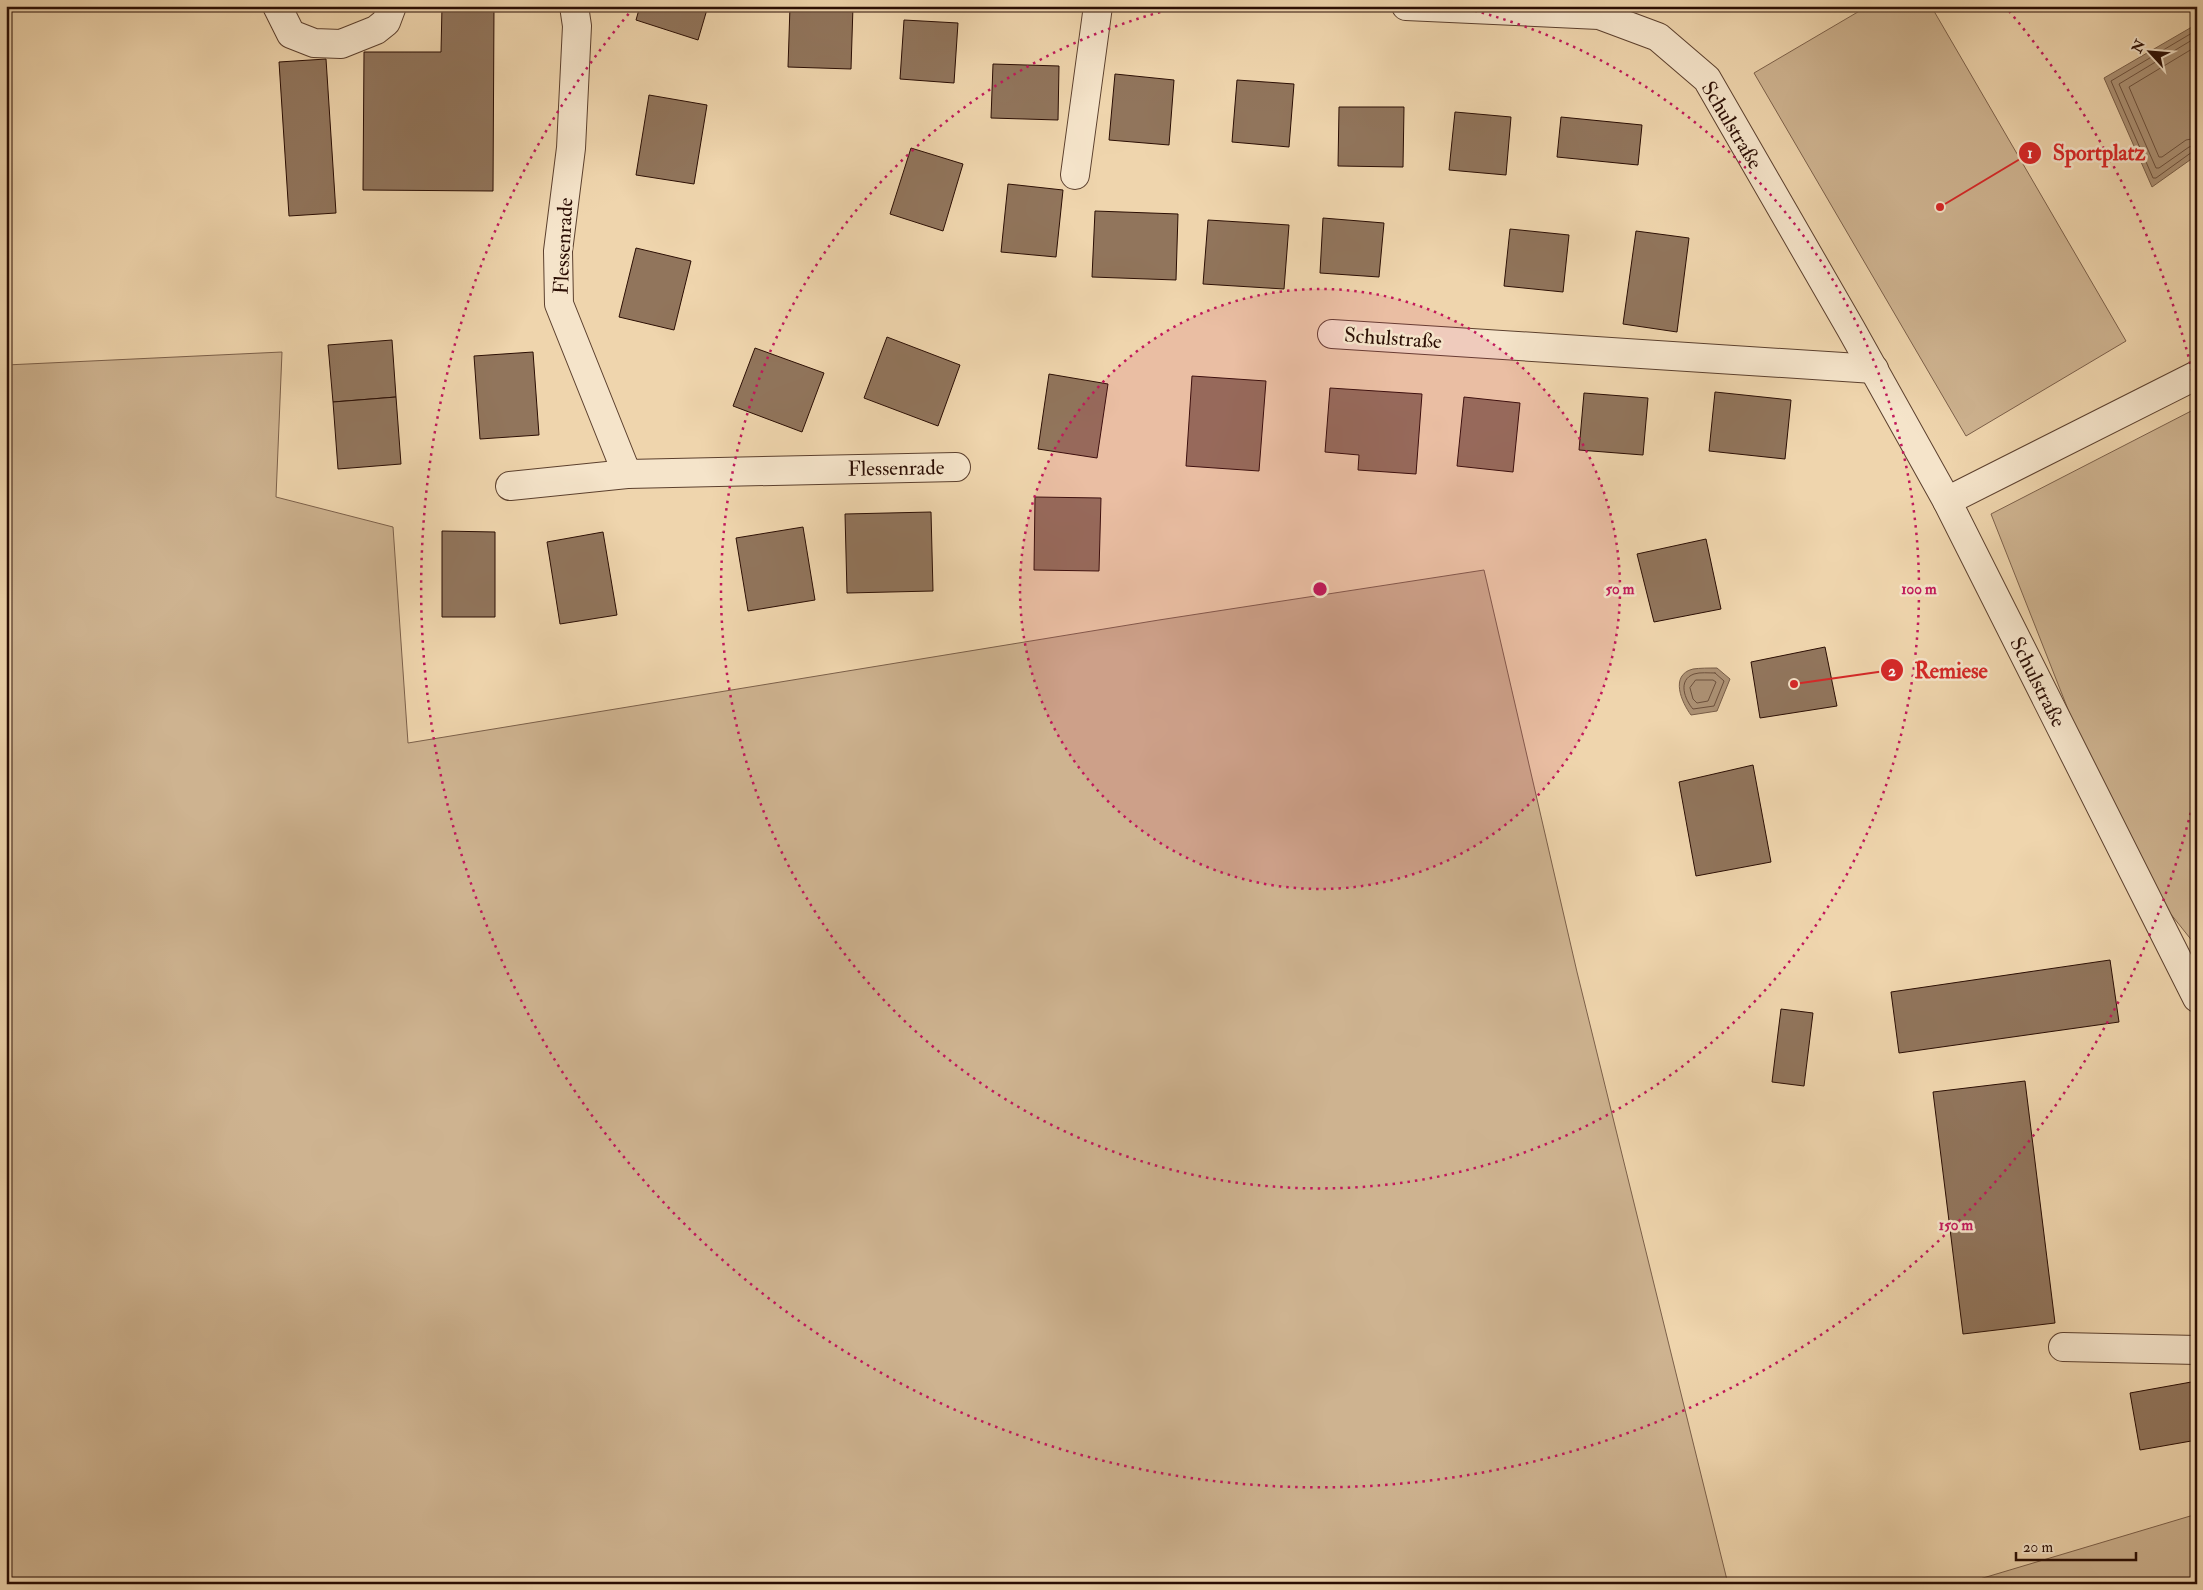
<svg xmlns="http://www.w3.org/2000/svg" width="2203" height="1590" font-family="'IM FELL Double Pica',serif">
  <rect width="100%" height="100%" fill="#efd5ad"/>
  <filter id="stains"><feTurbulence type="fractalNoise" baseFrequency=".004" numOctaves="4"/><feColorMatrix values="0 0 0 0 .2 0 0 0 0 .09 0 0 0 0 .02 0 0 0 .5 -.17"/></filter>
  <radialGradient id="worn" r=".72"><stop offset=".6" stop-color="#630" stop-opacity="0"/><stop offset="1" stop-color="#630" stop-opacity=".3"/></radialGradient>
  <g fill="#ceb390" stroke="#7c604a">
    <path d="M1868,6h63l195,335 -160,95 -212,-363z"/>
    <path d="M282,352l-6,145 117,30 15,216 751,-123 325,-50 93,402 151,612h-1722v-1219z"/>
    <path d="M2197,408v539l-70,-88 -136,-345z"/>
    <path d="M2197,1514v70h-234z"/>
  </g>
  <g fill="#ac9174" stroke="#785d47">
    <path d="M2197,24v131l-45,32 -48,-109z"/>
    <path d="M1717,668l13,11 -13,32 -26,4c-9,-12 -22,-40 2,-46 7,-1 16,-1 24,-1z"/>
  </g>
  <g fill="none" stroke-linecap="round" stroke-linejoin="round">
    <g stroke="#6c503c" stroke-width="1">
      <path d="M2197,30l-86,51 42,97h3l36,-26h5"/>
      <path d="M2197,37l-78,47 37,84h3l30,-21 8,-2"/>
      <path d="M2197,46l-68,41 30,70h3l24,-17 11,-2"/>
      <path d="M1715,673l9,8 -10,25 -21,3c-8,-9 -16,-29 1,-35 6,-2 15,-1 21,-1z"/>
      <path d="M1696,680h17l3,2 -8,19 -11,2 -4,-4 -3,-11z"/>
    </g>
  </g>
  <g fill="#91755c" stroke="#2b0e04">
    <path d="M442,6h52l-1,185 -130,-1 1,-138h77z"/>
    <path d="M640,6h68l-10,34 -62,-20z"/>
    <path d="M790,6h63l-2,63 -63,-2z"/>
    <path d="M904,20l54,3 -4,60 -54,-4z"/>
    <path d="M326,59l10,154 -47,3 -10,-154z"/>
    <path d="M993,64l66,2 -1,54 -67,-2z"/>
    <path d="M1115,74l59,6 -5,65 -60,-5z"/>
    <path d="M1237,80l57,4 -5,63 -57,-5z"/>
    <path d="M649,95l58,10 -13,79 -58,-9z"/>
    <path d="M1339,107h65l-1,60 -65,-1z"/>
    <path d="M1455,112l56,5 -5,58 -57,-5z"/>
    <path d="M1561,117l81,8 -4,40 -81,-8z"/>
    <path d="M911,148l52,16 -20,67 -53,-17z"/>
    <path d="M1008,184l55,6 -7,67 -55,-5z"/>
    <path d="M1095,211l83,3 -2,66 -84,-3z"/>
    <path d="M1323,218l61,5 -5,54 -59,-4z"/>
    <path d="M1208,220l81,5 -5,64 -81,-5z"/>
    <path d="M1510,229l59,6 -6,57 -59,-6z"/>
    <path d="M1636,231l53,7 -12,94 -54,-8z"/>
    <path d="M636,248l55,13 -17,69 -55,-13z"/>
    <path d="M887,337l73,28 -22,61 -74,-28z"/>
    <path d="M392,340l4,57 -63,5 -5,-57z"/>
    <path d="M755,348l69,25 -22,59 -69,-26z"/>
    <path d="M533,352l6,83 -59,4 -6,-83z"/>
    <path d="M1049,374l59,10 -11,74 -59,-9z"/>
    <path d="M1192,376l74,5 -7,90 -73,-5z"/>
    <path d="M1330,388l92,6 -6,80 -58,-4 1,-15 -34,-3z"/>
    <path d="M1715,392l76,8 -6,59 -76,-8z"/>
    <path d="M1584,393l64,5 -5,57 -64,-5z"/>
    <path d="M396,397l5,67 -63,5 -5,-67z"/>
    <path d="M1464,397l56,6 -7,69 -56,-6z"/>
    <path d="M1035,497l66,1 -2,73 -65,-1z"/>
    <path d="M931,512l2,79 -86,2 -2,-79z"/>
    <path d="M803,527l12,73 -67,11 -12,-73z"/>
    <path d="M442,531l53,1v85h-53z"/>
    <path d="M603,532l14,83 -57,9 -13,-82z"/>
    <path d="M1706,539l15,70 -67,13 -17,-68z"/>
    <path d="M1825,647l12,59 -77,12 -9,-56z"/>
    <path d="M1753,765l18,97 -75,14 -17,-94z"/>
    <path d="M2110,960l9,62 -220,31 -8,-61z"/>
    <path d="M1781,1009l32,4 -9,73 -32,-4z"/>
    <path d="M2025,1081l30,242 -92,11 -30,-242z"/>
    <path d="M2197,1381v59l-57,10 -10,-57z"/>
  </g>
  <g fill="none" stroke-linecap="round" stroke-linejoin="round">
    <defs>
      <g id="minor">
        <path d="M277,6l14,28 23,9 27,1 35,-14 10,-8 6,-16"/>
        <path d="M574,6l3,20 -6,122 -13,103 1,53 68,170 329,-7"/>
        <path d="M1406,6l193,9 59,22 49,42 144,250 96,172 250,497"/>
        <path d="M1075,175l23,-169"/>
        <path d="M1332,334l542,35"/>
        <path d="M510,486l117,-12"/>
        <path d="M1947,501l250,-126"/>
        <path d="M2063,1347l134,3"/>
      </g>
    </defs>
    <use href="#minor" stroke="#5c402e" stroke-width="30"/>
    <use href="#minor" stroke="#f5e4ca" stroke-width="28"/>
  </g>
  <circle cx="1320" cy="589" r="300" fill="#c2185b" fill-opacity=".12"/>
  <g fill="none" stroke="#c2185b" stroke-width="2.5" stroke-dasharray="2.5 5">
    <circle cx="1320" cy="589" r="300"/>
    <path d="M1460 7A599 599 0 1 1 1180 7"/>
    <path d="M2196 791A899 899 0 1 1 631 11M2009 11A899 899 0 0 1 2196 387"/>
  </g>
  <g text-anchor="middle" stroke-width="5" stroke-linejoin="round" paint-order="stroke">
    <g font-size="21" fill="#2b0e04" stroke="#f5e4ca">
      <text transform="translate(1732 125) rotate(59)" y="7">Schulstraße</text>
      <text transform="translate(563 246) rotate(-87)" y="7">Flessenrade</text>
      <text transform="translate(1393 338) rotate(4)" y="7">Schulstraße</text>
      <text transform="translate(896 468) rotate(-1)" y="7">Flessenrade</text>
      <text transform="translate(2038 682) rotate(63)" y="7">Schulstraße</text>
    </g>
  </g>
  <circle cx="1320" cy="589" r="8" fill="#c2185b" stroke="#f5e4ca" stroke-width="2.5"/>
  <g font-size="15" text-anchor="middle" font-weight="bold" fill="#c2185b" stroke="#f5e4ca" stroke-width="5" stroke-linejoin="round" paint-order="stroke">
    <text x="1620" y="594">50 m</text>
    <text x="1919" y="594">100 m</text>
    <text x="1956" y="1230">150 m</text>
  </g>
  <path fill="none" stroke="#d62828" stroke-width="2" d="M1940 207L2030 153M1794 684L1892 670"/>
  <g fill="#d62828" stroke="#f5e4ca" stroke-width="2">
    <circle cx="1940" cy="207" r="5"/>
    <circle cx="1794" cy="684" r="5"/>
    <circle cx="2030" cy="153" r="12"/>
    <circle cx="1892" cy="670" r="12"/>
  </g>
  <g font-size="15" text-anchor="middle" font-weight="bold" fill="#fff">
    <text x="2030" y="158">1</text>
    <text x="1892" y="676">2</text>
  </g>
  <g font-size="22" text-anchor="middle" font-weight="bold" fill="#d62828" stroke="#f5e4ca" stroke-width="5" stroke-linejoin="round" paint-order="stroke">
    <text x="2099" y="160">Sportplatz</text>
    <text x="1951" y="678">Remiese</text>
  </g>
  <rect width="2203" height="1590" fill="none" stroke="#efd5ad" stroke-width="25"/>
  <rect x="8" y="8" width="2188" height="1575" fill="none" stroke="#2b0e04" stroke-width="2.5"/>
  <rect x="12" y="12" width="2178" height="1565" fill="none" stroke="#2b0e04"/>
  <g transform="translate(2150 52) rotate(296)" stroke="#f5e4ca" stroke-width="4" paint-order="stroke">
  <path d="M0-4L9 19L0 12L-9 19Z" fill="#2b0e04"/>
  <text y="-8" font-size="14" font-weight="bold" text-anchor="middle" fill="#2b0e04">N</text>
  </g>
  <path d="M2016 1552v8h120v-8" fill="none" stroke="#2b0e04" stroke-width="2.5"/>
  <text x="2023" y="1552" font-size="15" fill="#2b0e04" stroke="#f5e4ca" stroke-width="4" paint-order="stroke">20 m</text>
  <rect width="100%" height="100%" filter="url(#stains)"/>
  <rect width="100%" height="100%" fill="url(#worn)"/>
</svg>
